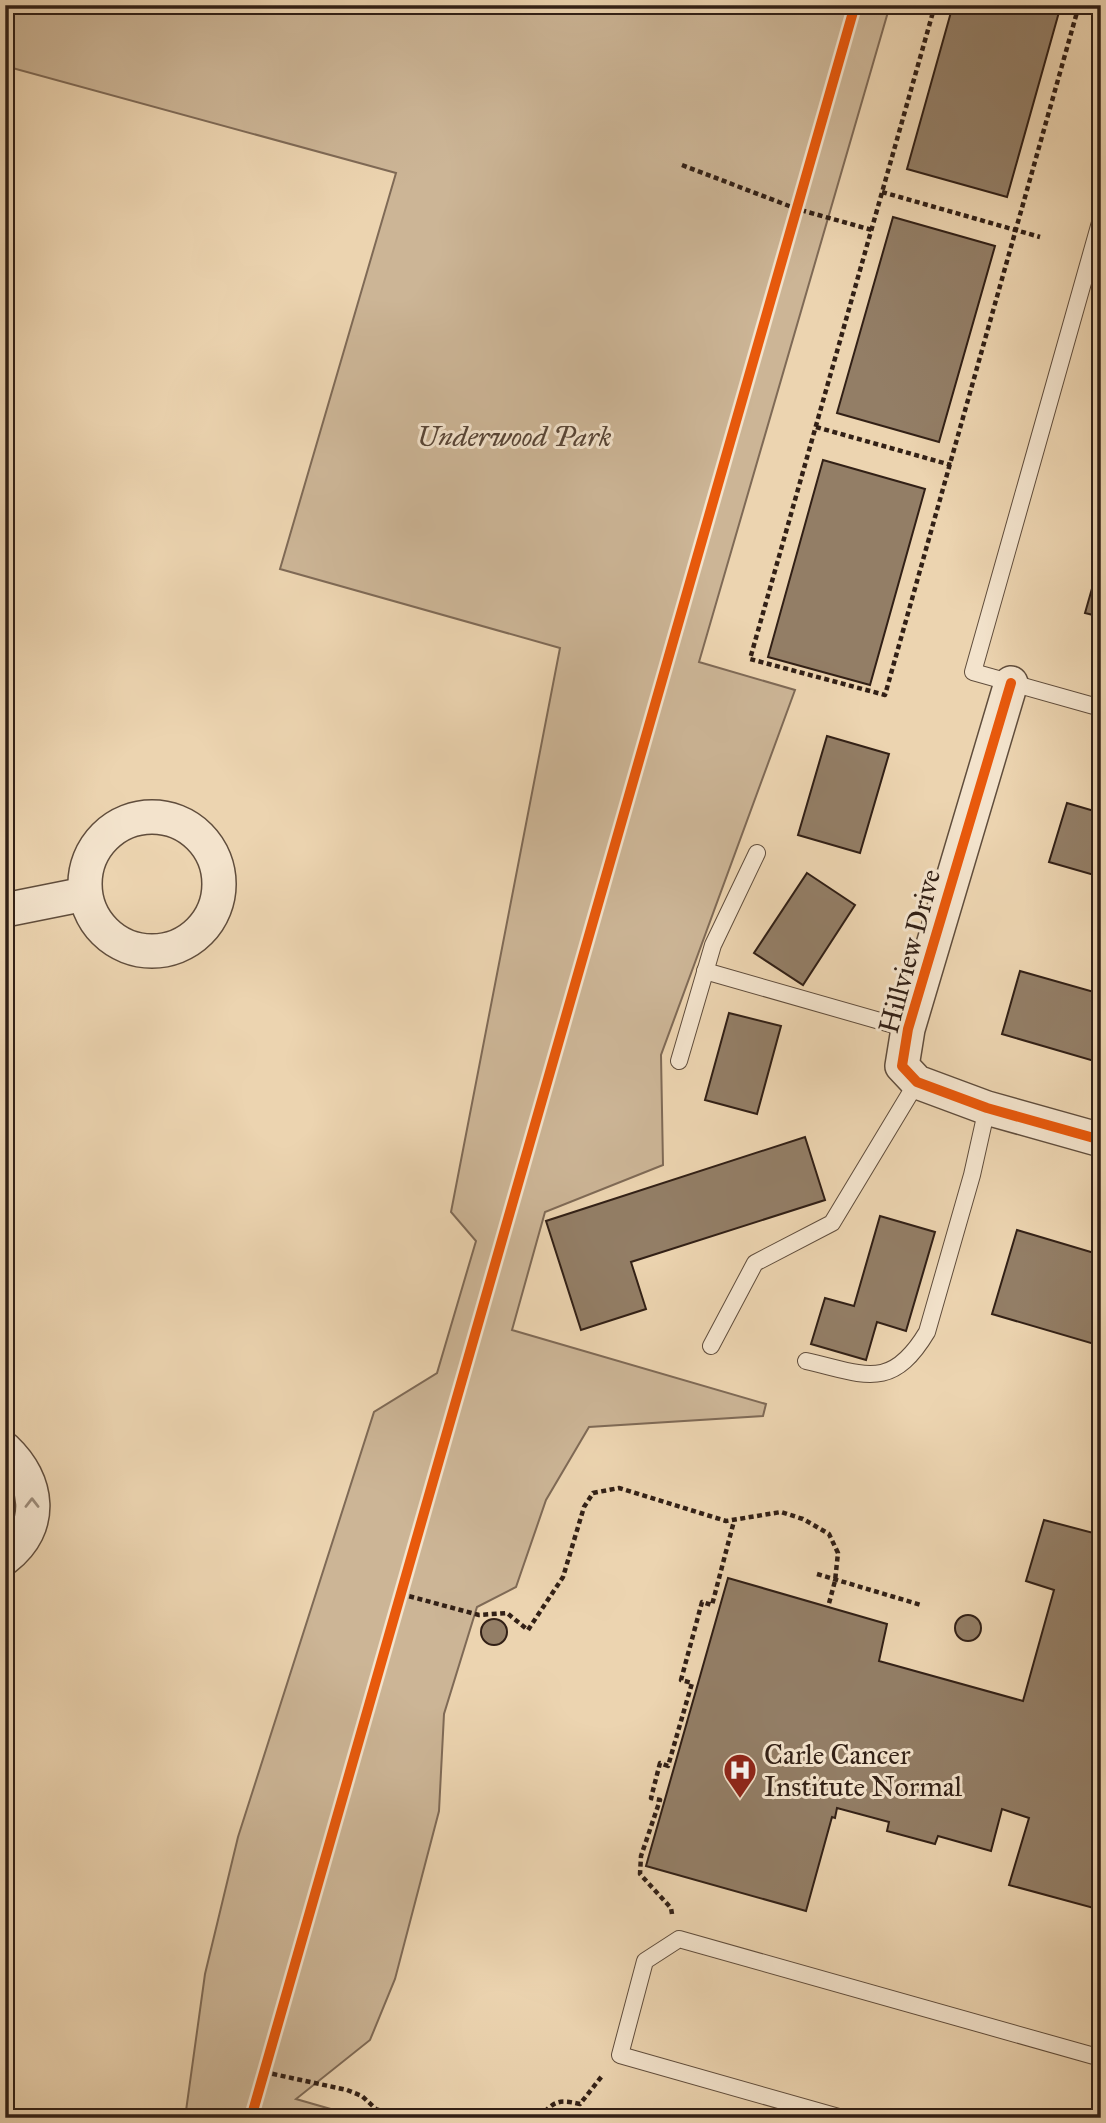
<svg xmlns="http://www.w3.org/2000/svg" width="1106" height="2123" font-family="'IM FELL Great Primer',serif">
  <rect width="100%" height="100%" fill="#ecd4b0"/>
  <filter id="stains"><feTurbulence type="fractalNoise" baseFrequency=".00286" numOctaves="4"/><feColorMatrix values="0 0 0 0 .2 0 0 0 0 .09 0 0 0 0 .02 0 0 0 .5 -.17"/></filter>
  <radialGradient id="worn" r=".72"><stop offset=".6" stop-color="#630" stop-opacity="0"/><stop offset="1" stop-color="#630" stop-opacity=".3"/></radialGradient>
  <path fill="#ccb596" stroke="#7f6a56" stroke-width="2" d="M5,5h885l-191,657 96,28 -134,365 2,110 -118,47 -33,118 254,74 -3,12 -174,11 -43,73 -30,87 -39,20 -33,107 -5,97 -44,168 -25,61 -74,59 66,19h-177l20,-144 33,-137 136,-425 63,-39 39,-132 -25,-29 109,-564 -280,-79 116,-396 -391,-107z"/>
  <g fill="#937e66" stroke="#322016" stroke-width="2">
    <path d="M953,5h108l-54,192 -100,-28z"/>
    <path d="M893,217l102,29 -56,196 -102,-29z"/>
    <path d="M823,460l102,29 -55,196 -102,-28z"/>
    <path d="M1101,557v60l-16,-4z"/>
    <path d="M827,736l62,18 -29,99 -62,-18z"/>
    <path d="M1067,803l34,10v64l-52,-15z"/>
    <path d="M807,873l48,32 -52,80 -49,-32z"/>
    <path d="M1020,971l81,23v69l-99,-29z"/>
    <path d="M729,1013l52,13 -24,88 -52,-14z"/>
    <path d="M805,1137l20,63 -194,62 15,47 -65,21 -35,-109z"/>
    <path d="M880,1216l55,16 -29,99 -29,-9 -11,38 -55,-16 14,-46 29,8z"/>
    <path d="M1017,1230l84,25v91l-109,-32z"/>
    <path d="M1044,1520l57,15v375l-92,-25 20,-67 -27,-9 -11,42 -53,-15 -3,8 -48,-13 2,-9 -52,-14 -2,10 -3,-1 -26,94 -160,-45 82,-288 159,46 -8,37 144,40 31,-111 -28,-9z"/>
    <circle cx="968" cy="1628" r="13"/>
    <circle cx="494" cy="1632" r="13"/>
  </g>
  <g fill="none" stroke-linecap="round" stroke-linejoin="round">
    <defs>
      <g id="service">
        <path d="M1101,219l-128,453 128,36"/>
        <path d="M705,971l203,58"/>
        <path d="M679,1061l34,-116 44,-92"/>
        <path d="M711,1346l44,-83 77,-40 85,-141"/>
        <path d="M806,1361c58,13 85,31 121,-29l45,-157 15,-67"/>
        <path d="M842,2118l-222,-63 25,-94 34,-22 422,119"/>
      </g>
      <g id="minor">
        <path d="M1011,683l-103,346 -6,37 15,16 70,26 114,32"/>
        <circle cx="152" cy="884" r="67"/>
        <path d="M5,910l80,-16"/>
        <path d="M5,1449c34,32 40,78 0,109"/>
      </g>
    </defs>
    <use href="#service" stroke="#604d3c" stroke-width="18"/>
    <use href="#minor" stroke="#604d3c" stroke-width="36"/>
    <g stroke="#322016" stroke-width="4.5" stroke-dasharray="5 3.5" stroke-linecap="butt">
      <path d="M935,5l-185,654 135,36 194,-690"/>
      <path d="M682,165l115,44 75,21"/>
      <path d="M882,192l158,45"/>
      <path d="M816,427l135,38"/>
      <path d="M817,1574l104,31"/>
      <path d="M401,1594l78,21 28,-2 21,17 35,-53 21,-70 9,-14 26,-5 107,33 55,-9 22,7 26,15 9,19 -3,28 -7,26"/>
      <path d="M672,1914l-1,-6 -31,-34 1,-18 19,-56 -9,-2 9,-35 8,3 24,-83 -11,-3 21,-78 10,3 22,-84"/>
      <path d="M264,2072l83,18 15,6 14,13 24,9"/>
      <path d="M539,2118c15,-17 19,-19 41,-14l22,-28"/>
    </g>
    <use href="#service" stroke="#f3e3cc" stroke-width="16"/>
    <use href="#minor" stroke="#f3e3cc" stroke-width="33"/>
    <defs>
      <g id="cycleway">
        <path d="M1011,683l-103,346 -6,37 15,16 70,26 114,32"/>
        <path d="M251,2118l604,-2113"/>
      </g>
    </defs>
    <use href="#cycleway" stroke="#f3e3cc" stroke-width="15"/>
    <use href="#cycleway" stroke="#e8590c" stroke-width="10"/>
  </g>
  <defs><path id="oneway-chevron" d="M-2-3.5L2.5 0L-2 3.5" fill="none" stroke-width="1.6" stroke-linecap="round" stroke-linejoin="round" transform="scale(1.75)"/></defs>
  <use stroke="#9c8b7a" href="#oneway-chevron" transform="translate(32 1503) rotate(-90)"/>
  <defs>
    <symbol id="hospital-pin" viewBox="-11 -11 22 30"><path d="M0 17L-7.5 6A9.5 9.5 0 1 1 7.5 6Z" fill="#8f2418" stroke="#f3e3cc"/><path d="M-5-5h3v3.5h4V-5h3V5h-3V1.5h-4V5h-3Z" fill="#fff"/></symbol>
  </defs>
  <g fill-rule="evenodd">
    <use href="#hospital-pin" x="721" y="1751" width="38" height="52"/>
  </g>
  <g text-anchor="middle" stroke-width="6" stroke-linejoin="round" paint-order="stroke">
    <g font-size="28" font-style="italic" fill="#584536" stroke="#f3e3cc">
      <text x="514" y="446">Underwood Park</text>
    </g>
    <g font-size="28" fill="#322016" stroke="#f3e3cc">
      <text transform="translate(909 951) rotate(-75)" y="10">Hillview Drive</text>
    </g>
    <g font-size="28" fill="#322016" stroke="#f3e3cc" text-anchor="start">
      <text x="764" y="1764">Carle Cancer<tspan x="764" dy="32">Institute Normal</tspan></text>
    </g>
  </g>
  <rect width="1106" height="2123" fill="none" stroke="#ecd4b0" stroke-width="28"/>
  <rect x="7" y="7" width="1092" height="2109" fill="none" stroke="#322016" stroke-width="3.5"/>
  <rect x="14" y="14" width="1078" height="2095" fill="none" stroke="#322016" stroke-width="2"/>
  <rect width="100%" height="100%" filter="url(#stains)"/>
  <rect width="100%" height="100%" fill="url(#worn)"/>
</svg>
